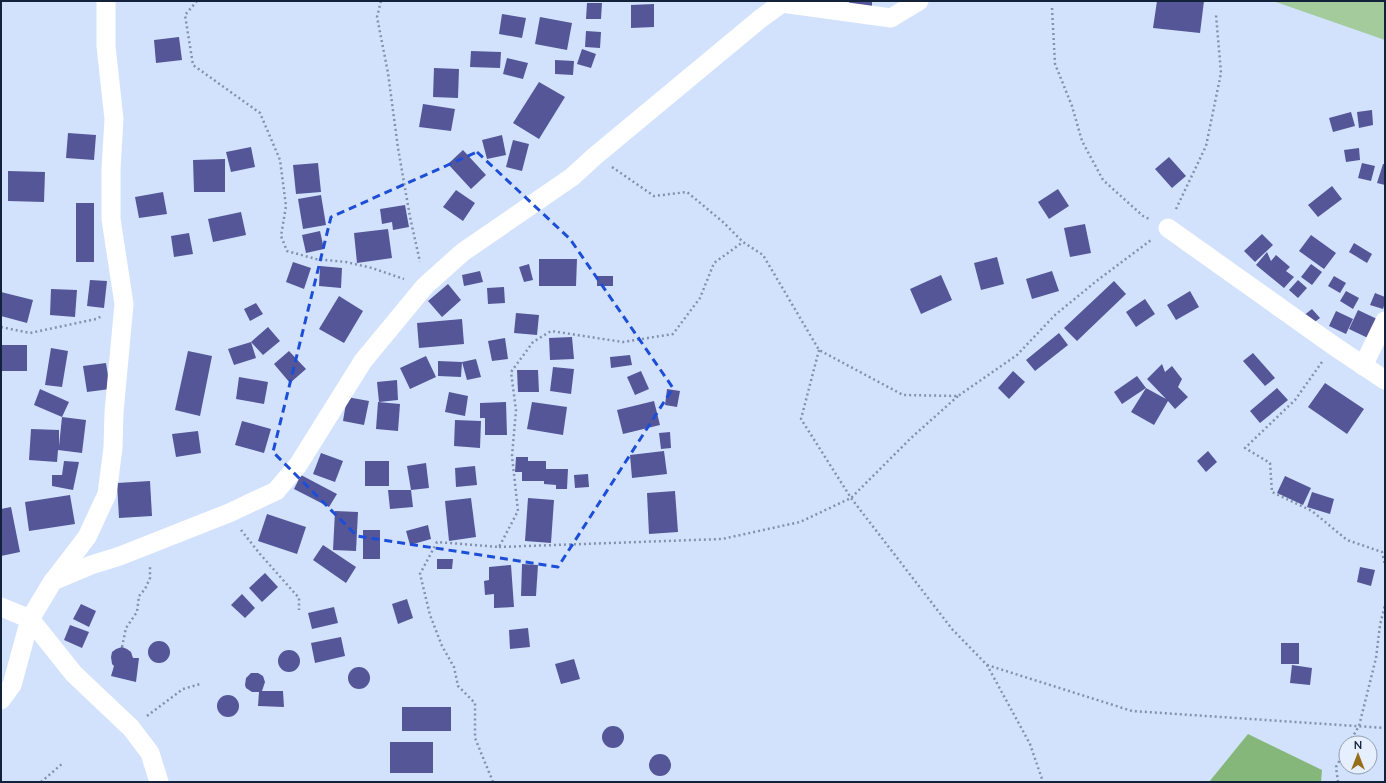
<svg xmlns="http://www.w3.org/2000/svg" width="1386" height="783" font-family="Lato,sans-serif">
  <rect width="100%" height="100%" fill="#d2e2fd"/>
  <path fill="#a4cb9c" d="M1273,1h112v39z"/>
  <path fill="#85b77b" d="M1248,734l74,36 -1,12h-112z"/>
  <g fill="#545697">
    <path d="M849,1h23v7l-23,-1z"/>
    <path d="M1157,1h47l-4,32 -47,-5z"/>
    <path d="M587,3h15l-1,16h-15z"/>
    <path d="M654,4v23l-23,1v-23z"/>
    <path d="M502,14l24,4 -4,20 -23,-4z"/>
    <path d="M540,17l32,6 -5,27 -32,-6z"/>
    <path d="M586,31l15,1 -1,16 -15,-1z"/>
    <path d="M179,37l3,23 -26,3 -2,-23z"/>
    <path d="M582,49l14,5 -5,14 -14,-4z"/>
    <path d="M471,51l30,1 -1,16 -30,-1z"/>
    <path d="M507,58l21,5 -5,16 -20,-5z"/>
    <path d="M555,60l19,1 -1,14 -18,-1z"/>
    <path d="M434,68l25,1 -1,29 -25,-1z"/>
    <path d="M539,82l26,15 -26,42 -26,-16z"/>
    <path d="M423,104l32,5 -4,22 -32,-4z"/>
    <path d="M1372,110l1,15 -14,3 -2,-16z"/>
    <path d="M1351,112l4,14 -22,6 -4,-14z"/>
    <path d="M68,133l28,2 -2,25 -28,-2z"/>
    <path d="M502,135l4,20 -19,4 -5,-19z"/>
    <path d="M513,140l16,4 -7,27 -16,-4z"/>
    <path d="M251,147l4,20 -24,5 -5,-20z"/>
    <path d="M1359,148l1,12 -14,2 -2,-12z"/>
    <path d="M463,150l23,25 -15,14 -23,-25z"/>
    <path d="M1169,157l17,19 -14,12 -17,-19z"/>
    <path d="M225,159v33h-31l-1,-32z"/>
    <path d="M318,163l3,29 -25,2 -3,-29z"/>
    <path d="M1362,163l13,3 -4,15 -13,-3z"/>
    <path d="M1383,164h2v21l-8,-2z"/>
    <path d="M8,171l37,1 -1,30 -36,-1z"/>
    <path d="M1332,186l10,13 -24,18 -10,-12z"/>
    <path d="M1058,189l11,17 -20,13 -11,-17z"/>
    <path d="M456,190l19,13 -12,18 -20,-14z"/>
    <path d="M163,192l4,22 -28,4 -4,-21z"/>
    <path d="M321,195l5,30 -23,4 -5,-30z"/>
    <rect x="76" y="203" width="18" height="59"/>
    <path d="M405,205l4,22 -16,3 -1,-8 -10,2 -2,-15z"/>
    <path d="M241,212l5,23 -33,7 -5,-23z"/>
    <path d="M1085,224l6,29 -21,4 -6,-29z"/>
    <path d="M388,229l4,29 -35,5 -3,-30z"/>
    <path d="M320,231l4,18 -18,4 -4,-18z"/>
    <path d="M189,233l4,21 -19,3 -3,-21z"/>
    <path d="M1262,234l11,11 -18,17 -11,-11z"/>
    <path d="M1311,235l25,18 -12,16 -25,-18z"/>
    <path d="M1354,243l18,11 -5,9 -18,-11z"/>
    <path d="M1267,252l4,9 5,-6 14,12 -4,4 8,6 -10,11 -28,-23z"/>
    <path d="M997,257l7,27 -23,6 -7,-27z"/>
    <path d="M539,259h38l-1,27h-37z"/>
    <path d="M293,262l18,6 -7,21 -18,-7z"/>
    <path d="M529,264l4,16 -9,2 -5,-15z"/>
    <path d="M1311,264l11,8 -10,13 -11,-8z"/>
    <path d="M320,266l22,2 -1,20 -22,-2z"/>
    <path d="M480,271l3,11 -19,4 -2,-11z"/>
    <path d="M1052,271l7,20 -27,8 -6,-20z"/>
    <path d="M941,275l11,25 -31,14 -11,-25z"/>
    <rect x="597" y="276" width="16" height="10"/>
    <path d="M1334,276l12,7 -6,10 -12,-7z"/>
    <path d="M90,280l17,1 -3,27 -17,-2z"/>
    <path d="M1298,280l9,8 -9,10 -9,-8z"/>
    <path d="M1114,281l12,13 -49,47 -13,-13z"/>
    <path d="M448,284l13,16 -19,17 -14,-16z"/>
    <path d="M504,287l1,16 -17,1 -1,-16z"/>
    <path d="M51,289l26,1 -2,27 -25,-2z"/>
    <path d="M1190,291l9,16 -23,13 -9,-15z"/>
    <path d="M1346,291l13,7 -6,11 -13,-8z"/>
    <path d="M1,292l32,8 -6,23 -26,-7z"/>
    <path d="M1375,293l10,4v6l-2,6 -13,-4z"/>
    <path d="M339,296l24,15 -19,32 -25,-14z"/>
    <path d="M1145,299l10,15 -19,13 -10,-15z"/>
    <path d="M256,303l7,11 -13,7 -6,-12z"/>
    <path d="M1312,309l8,9 -9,7 -8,-9z"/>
    <path d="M1358,310l19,9 -9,19 -19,-9z"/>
    <path d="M1336,311l17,8 -7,15 -17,-8z"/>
    <path d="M516,313l23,2 -2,20 -23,-2z"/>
    <path d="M462,319l2,25 -45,4 -2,-25z"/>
    <path d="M268,327l12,14 -17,14 -12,-13 5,16 -22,7 -6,-16 23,-7z"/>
    <path d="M1059,333l9,12 -33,26 -9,-11z"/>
    <path d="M572,337l2,22 -24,1 -1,-22z"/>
    <path d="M505,338l3,21 -16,2 -4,-20z"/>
    <rect x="1" y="345" width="26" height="26"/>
    <path d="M51,348l17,3 -6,36 -17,-2z"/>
    <path d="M188,351l24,5 -12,60 -25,-6z"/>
    <path d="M289,351l17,18 -16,14 -16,-19z"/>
    <path d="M1253,353l22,25 -10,8 -22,-25z"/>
    <path d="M630,355l2,10 -21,3 -1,-11z"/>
    <path d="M426,356l10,21 -26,12 -10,-21z"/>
    <path d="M476,359l5,18 -14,3 -5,-18z"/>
    <path d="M438,361l24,1 -1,15 -23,-1z"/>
    <path d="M106,363l4,26 -23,3 -4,-26z"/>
    <path d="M1162,364l3,8 7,-6 10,13 -4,8 10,10 -13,12 -7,-8 -14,24 -23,-13 15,-24 20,11 -19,-20z"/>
    <path d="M553,367l21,2 -3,25 -21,-3z"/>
    <path d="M517,370h21l1,22h-21z"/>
    <path d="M641,371l8,18 -14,6 -8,-18z"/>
    <path d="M1013,371l12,11 -16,17 -11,-11z"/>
    <path d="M1137,376l9,12 -24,16 -8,-12z"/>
    <path d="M239,377l29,5 -4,22 -28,-5z"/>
    <path d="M397,380l1,20 -19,2 -2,-20z"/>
    <path d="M1325,383l39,26 -17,25 -39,-27z"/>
    <path d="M1277,388l11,12 -28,23 -10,-12z"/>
    <path d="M40,389l29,13 -7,15 24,3 -4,33 -24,-3 -1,12 -28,-2 2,-31 28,1v16l3,-29 -28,-12z"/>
    <path d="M667,389l13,2 -3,16 -12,-2z"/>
    <path d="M449,392l19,4 -3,20 -20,-4z"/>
    <path d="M347,397l22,4 -5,24 -21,-4z"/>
    <path d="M654,401l6,24 -37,9 -6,-24z"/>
    <path d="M378,402l22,2 -2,27 -22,-2z"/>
    <path d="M506,402l1,33h-22v-17h-5v-15z"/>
    <path d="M532,402l35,5 -4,28 -36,-6z"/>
    <path d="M455,420l26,1 -1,27 -26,-2z"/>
    <path d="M242,421l29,8 -7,24 -29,-8z"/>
    <path d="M198,431l3,22 -25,4 -4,-23z"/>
    <path d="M670,432l1,16 -10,1 -2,-16z"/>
    <path d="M664,451l3,23 -35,4 -2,-23z"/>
    <path d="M1208,451l9,11 -11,10 -9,-11z"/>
    <path d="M321,453l22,8 -8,21 -22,-8z"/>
    <path d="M516,457h12v4h18v8h22l-1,20h-11v-4l-12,-1v-3h-22v-9h-7z"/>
    <path d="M64,461l15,1 -6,28 -21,-4v-11h10z"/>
    <rect x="365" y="461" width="24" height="25"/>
    <path d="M426,463l3,25 -18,2 -4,-24z"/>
    <path d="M475,466l2,19 -21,2 -1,-19z"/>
    <path d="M588,474l1,13 -14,1 -1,-13z"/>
    <path d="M301,475l36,19 -8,13 -35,-18z"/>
    <path d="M1285,476l26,12 -8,17 -26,-12z"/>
    <path d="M150,481l2,35 -33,2 -2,-35z"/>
    <path d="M388,490h23l2,17 -23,2z"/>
    <path d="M675,491l3,41 -29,2 -2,-41z"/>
    <path d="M1312,492l22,7 -4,15 -23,-7z"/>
    <path d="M70,495l5,29 -46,7 -4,-29z"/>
    <path d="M471,498l5,39 -27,4 -4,-40z"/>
    <path d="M528,498l26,2 -3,43 -26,-2z"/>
    <path d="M11,507l9,45 -19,4v-47z"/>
    <path d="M335,511l23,1 -2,39 -23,-1z"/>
    <path d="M267,514l39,13 -9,27 -39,-13z"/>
    <path d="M428,525l3,14 -21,6 -4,-14z"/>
    <rect x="363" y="530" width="17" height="29"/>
    <path d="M323,545l33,22 -10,16 -33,-23z"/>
    <path d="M437,559h16l-1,10h-15z"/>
    <path d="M522,564l16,1 -2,31h-15z"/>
    <path d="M511,565l3,42 -20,1v-14l-9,1 -1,-14 5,-1v-13z"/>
    <path d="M1360,567l15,3 -4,16 -14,-4z"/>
    <path d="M265,573l13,14 -16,15 -13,-14z"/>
    <path d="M242,594l13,14 -10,10 -14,-13z"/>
    <path d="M407,599l6,19 -15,6 -6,-20z"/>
    <path d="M81,604l15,7 -7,16 -16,-8z"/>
    <path d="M334,607l4,16 -26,6 -4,-16z"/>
    <path d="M70,625l19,7 -7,16 -18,-8z"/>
    <path d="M528,628l2,19 -20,2 -1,-19z"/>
    <path d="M341,637l4,19 -30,7 -4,-20z"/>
    <circle cx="159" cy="652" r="11"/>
    <rect x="1281" y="643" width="18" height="21"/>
    <path d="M122,647l5,2 4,3 2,6h6l-3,24 -25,-6 3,-10 -2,-2 -1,-7 1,-5 4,-3z"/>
    <circle cx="289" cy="661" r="11"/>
    <path d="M574,659l6,20 -19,5 -6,-20z"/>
    <path d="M1292,665l20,3 -2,17 -20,-2z"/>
    <circle cx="359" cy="678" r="11"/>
    <path d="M251,673h7l5,3 2,6 -3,9h21l1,16 -26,-1 1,-14h-7l-6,-4 -1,-3 1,-7z"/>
    <circle cx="228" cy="706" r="11"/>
    <rect x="402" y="707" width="49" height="24"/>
    <circle cx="613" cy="737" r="11"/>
    <rect x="390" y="742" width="43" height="31"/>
    <circle cx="660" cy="765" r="11"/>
  </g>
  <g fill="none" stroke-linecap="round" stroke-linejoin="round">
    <g stroke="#8292ac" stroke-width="2.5" stroke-dasharray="2 3" stroke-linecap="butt">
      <path d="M197,1l-12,14 8,50 67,48 20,47 6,46 -5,30 6,15 29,8 30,3 26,6 32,11"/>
      <path d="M381,1l-4,16 11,56 10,75 12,69 10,45"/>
      <path d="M1052,8l3,56 17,42 10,35 21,39 40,36 8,4"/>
      <path d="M612,167l42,29 33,-4 36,30 20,20 20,13 56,95 84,45 55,1 59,-41 38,-40 44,-36 52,-39"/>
      <path d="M1176,209l30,-63 15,-73 -5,-58"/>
      <path d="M1,327l29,6 66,-14 6,-3"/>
      <path d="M819,350l-18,69 50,79 101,131 35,36 43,79 13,38"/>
      <path d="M1322,362l-27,38 -50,48 25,15 2,29 40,19 35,29 35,12 3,13"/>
      <path d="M241,530l19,24 39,44v12"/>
      <path d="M499,547l223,-8 78,-17 51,-24 60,-60 47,-42"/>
      <path d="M122,647l4,-19 11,-16 2,-16 6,-7 5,-11v-12"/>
      <path d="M987,665l145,46 253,17"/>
      <path d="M147,716l36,-27 17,-5"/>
      <path d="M1349,743l10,-17 17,-68 4,-33 5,-20"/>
      <path d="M41,782l22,-19"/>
      <path d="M493,782l-18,-44v-35l-17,-17 -4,-19 -12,-21 -12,-31 -10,-41 17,-32 62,5 19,-36 -6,-55 4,-46 -5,-38 22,-30 18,-11 72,11 50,-8 27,-36 14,-35 29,-21"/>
      <path d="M1338,782l-2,-15 10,-18"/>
    </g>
    <g stroke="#fff" stroke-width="19">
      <path d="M782,3l109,15 28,-17"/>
      <path d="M1168,228l166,118 51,34"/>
      <path d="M1363,366l22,-45"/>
      <path d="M54,580l33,-43 20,-43 6,-46 1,-36 10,-108 -13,-85v-50l3,-50 -8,-73v-45"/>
      <path d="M1,607l29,12 23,-38 38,-16 29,-9 109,-43 47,-22 22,-26 65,-104 62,-75 38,-34 109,-75 23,-21 165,-137 22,-16 1,-2"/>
      <path d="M1,700l11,-15 18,-66 44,55 57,54 19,25 9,29"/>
    </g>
  </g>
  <path fill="none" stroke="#1d4ed8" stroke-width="3" stroke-dasharray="8 5" stroke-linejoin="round" d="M477,152l93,87 103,149 -115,179 -201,-31 -84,-84 58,-235z"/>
  <rect width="1386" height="783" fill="none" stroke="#13223b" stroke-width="4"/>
  <g transform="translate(1358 755)"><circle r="19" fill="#e6effd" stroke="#929daf"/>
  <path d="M0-3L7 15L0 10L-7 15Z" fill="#976e1a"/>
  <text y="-6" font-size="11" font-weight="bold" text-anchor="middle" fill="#13223b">N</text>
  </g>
</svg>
